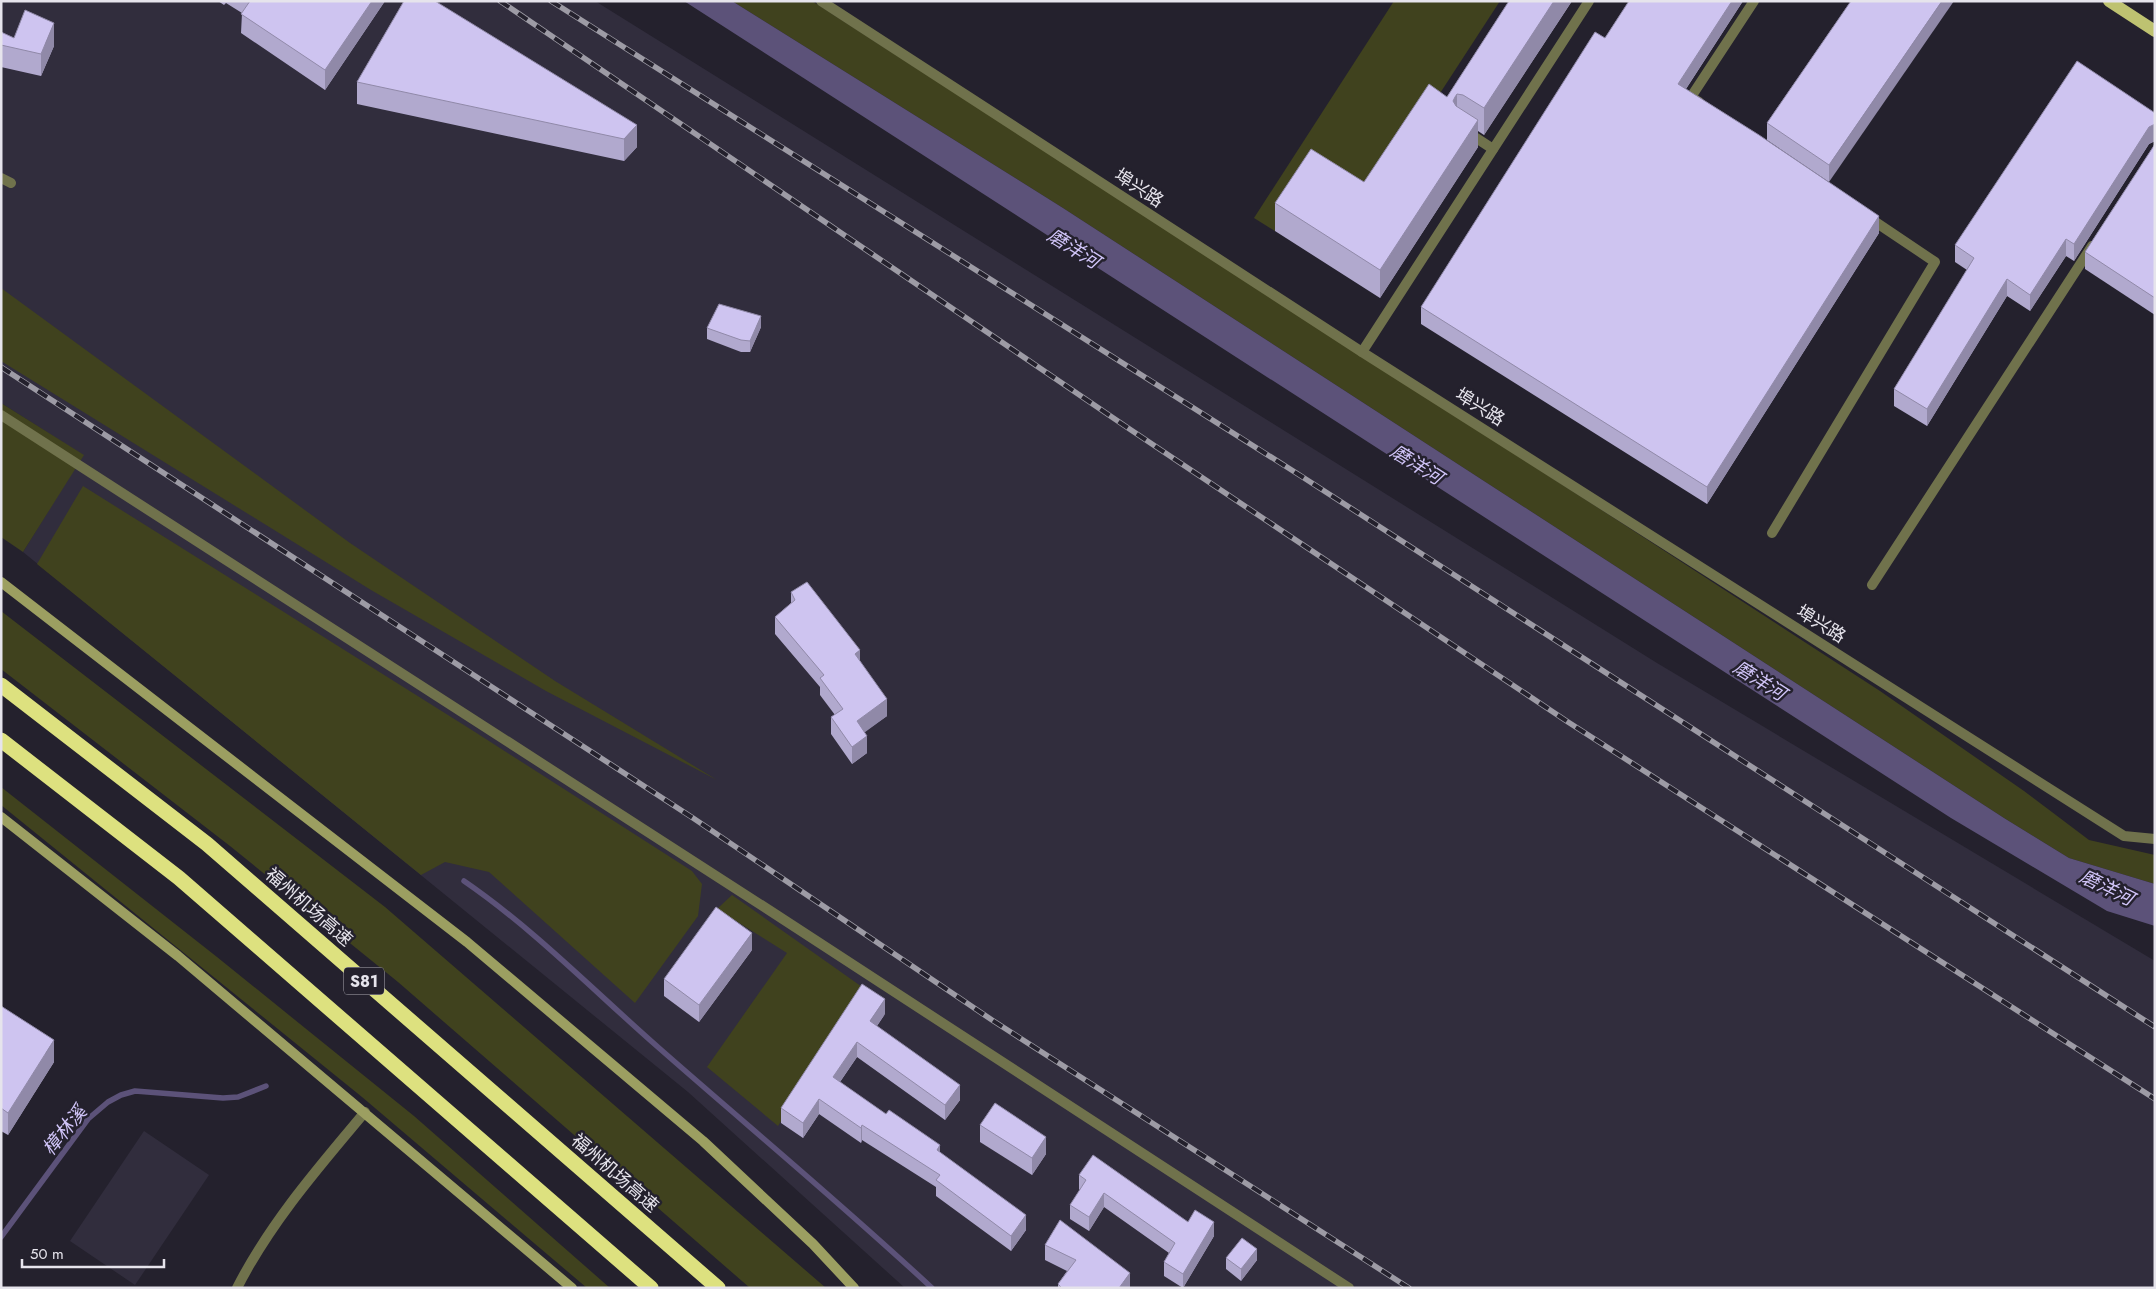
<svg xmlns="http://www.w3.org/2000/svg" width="2156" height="1289" font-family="Jost,'Noto Sans SC',sans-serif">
  <rect width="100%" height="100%" fill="#24212d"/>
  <g fill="#312d3d">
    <path d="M1,1h594l1062,662 498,298v327h-1250l-217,-196 -665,-540 60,-97 -82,-52z"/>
    <path d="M144,1131l65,44 -74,110 -65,-44z"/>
  </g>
  <g fill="#40421e">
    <path d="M732,1h80l788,508 280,182 144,100 65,49 66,15v29l-86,-26 -65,-40 -941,-610z"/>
    <path d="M1394,1h106l-136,209 -89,21 -21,-13z"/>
    <path d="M1,288l349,255 205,138 162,99 -171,-89 -175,-101 -370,-229z"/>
    <path d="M1,403l83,52 -61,97 -22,-15z"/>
    <path d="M83,486l392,246 217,139 10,13 -4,32 -63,87 -146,-131 -44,-10 -24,13 -384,-311z"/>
    <path d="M1,611l384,296 441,381h-76l-352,-306 -168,-136 -229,-177z"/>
    <path d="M1,787l216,170 197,159 196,172h-23l-225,-191 -361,-292z"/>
    <path d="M732,895l133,94 -87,137 -71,-59 80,-114 -70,-44z"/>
  </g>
  <path fill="#5c5279" d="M684,1h48l331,207 941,610 65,40 86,26v42l-48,-15 -156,-93z"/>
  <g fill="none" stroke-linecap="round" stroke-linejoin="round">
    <g stroke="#5c5279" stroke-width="5.5">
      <path d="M464,881c70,48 131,111 195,167 91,80 184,157 273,240"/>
      <path d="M1,1237l87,-118 20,-17 13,-7 14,-4 88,7 15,-1 28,-11"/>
    </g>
    <g stroke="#70724c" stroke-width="10">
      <path d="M1699,102l-8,-5 63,-96"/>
      <path d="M1467,132l26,17"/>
      <path d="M1,178l10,5"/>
      <path d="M1362,352l227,-351"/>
      <path d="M1772,533l163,-271 -67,-45"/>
      <path d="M1872,585l220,-339"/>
    </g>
    <path stroke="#70724c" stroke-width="10" d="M1,415l771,497 577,376"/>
    <g stroke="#70724c" stroke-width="10">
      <path d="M821,1l541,351 762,484 31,3"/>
      <path d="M237,1288c33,-65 81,-120 128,-176"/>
    </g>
    <g stroke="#9c9f61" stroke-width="10">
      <path d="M1,582l466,360 236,199 110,103 41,44"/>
      <path d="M1,817l177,139 394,332"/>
    </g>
    <path stroke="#bec271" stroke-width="12" d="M2109,1l46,30"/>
    <g stroke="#dde17f" stroke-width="15">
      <path d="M1,685l206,159 511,444"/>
      <path d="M1,740l178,138 472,410"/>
    </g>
    <defs>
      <g id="rail">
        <path d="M500,1l631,429 437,292 587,377"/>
        <path d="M551,1l750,475 854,551"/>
        <path d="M1,367l692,451 299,202 417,268"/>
      </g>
    </defs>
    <use href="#rail" stroke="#9d9ba5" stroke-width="5.5"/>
    <use href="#rail" stroke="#24212d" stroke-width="4" stroke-dasharray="11" stroke-linecap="butt"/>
  </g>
  <g fill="#b1a9ce">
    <path d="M218,1h167l-60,89 -84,-57 1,-20 -16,-10 -2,2z"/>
    <path d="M404,1l233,146 -13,14 -267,-57v-22z"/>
    <path d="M1509,1h63l-88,134 -6,-4v16l-98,151 -105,-67v-28l89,-21 83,-85z"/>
    <path d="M1629,1h114l-57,88 193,144 -172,271 -286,-180v-17l184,-269z"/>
    <path d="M1851,1l-22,181 -62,-42v-17z"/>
    <path d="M1,32l13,6 40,8 -13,30 -40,-9z"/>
    <path d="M2155,113v28l-6,3 -75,117 -8,-5 -36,55 -23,-15 -80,130 -33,-20v-17l73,-119 -12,-8v-17z"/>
    <path d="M2155,144v171l-70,-46v-17z"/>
    <path d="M761,327l-11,25h-9l-34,-13v-11z"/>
    <path d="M791,592l69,69 27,55 -23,16 3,21 -15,11 -21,-30v-17l4,-2 -15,-20v-8l-45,-53v-17l16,-14z"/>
    <path d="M752,950l-53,72 -35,-26v-17z"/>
    <path d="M1,1006l53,56 -46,73 -7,-4z"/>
    <path d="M885,1014l-8,12 83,74 -15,20 -88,-63 -17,25 100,71 86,77 -15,21 -75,-55v-9l-74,-47 -1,3 -42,-29 -16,24 -22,-15v-15z"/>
    <path d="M980,1125l66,29 -14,21 -52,-33z"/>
    <path d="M1079,1175l109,47 26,14 -31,52 -19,-12v-14l5,-9 -65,-46 -15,24 -19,-12v-14l10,-15 -1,-1z"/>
    <path d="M1060,1220l70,68h-72v-4l9,-13 -22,-11v-15z"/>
    <path d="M1226,1258l31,2 -16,21 -15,-12z"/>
  </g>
  <g fill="#9089a8">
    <path d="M372,1h13l-60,89v-20z"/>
    <path d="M1554,1h18l-88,134v-27z"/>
    <path d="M1732,1h11l-65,100v-17z"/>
    <path d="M1942,1h12l-125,181v-17z"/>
    <path d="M54,23v23l-13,30v-22z"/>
    <path d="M1457,94v28l-4,-21 2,-4z"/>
    <path d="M1478,120v27l-98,151v-28z"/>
    <path d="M2155,124v17l-6,3 -75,117v-17l75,-117z"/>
    <path d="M637,125v22l-13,14v-22z"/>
    <path d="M1879,216v17l-172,271v-17z"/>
    <path d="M2066,239v17l-36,55v-16z"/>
    <path d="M2007,279v17l-80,130v-17z"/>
    <path d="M761,316v11l-11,25v-11z"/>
    <path d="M860,650v17l-5,-13z"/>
    <path d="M887,699v17l-30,22v-17z"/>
    <path d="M867,736v17l-15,11v-17z"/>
    <path d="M752,933v17l-53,72v-17z"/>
    <path d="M885,999v15l-15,22v-15z"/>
    <path d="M54,1040v22l-46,73v-22z"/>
    <path d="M857,1042v15l-24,35v-15z"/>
    <path d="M960,1085v15l-15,20v-15z"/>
    <path d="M819,1099v15l-16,24v-15z"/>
    <path d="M862,1125v15l-1,3v-15z"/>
    <path d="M1046,1137v17l-14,21v-17z"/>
    <path d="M940,1145v15l-3,-10z"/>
    <path d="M1104,1193v14l-15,24v-14z"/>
    <path d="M1026,1215v15l-15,21v-15z"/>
    <path d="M1214,1222v14l-31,52v-14z"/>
    <path d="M1257,1249v11l-16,21v-12z"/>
    <path d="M1130,1273v15h-11z"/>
  </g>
  <g fill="#cec4f0" stroke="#9089a8">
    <path d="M250,1h122l-47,69 -84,-56z"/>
    <path d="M404,1h31l202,124 -13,14 -267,-57z"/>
    <path d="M1509,1h45l-70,107 -21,-13 -6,-1 -2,3 -2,4 3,5 22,14 -98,150 -105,-67 36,-54 53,33 65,-98 18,13z"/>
    <path d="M1629,1h103l-54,83 81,51 120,81 -172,271 -286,-180 174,-275 10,6z"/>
    <path d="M1851,1h91l-113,164 -62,-42z"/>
    <path d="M25,10l29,13 -13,31 -40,-9v-13l13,6z"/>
    <path d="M2077,61l78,52v11l-6,3 -75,117 -8,-5 -36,56 -23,-16 -80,130 -33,-20 80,-131 -19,-13z"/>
    <path d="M2155,144v154l-70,-46z"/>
    <path d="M719,304l42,12 -11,25 -9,-1 -34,-12z"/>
    <path d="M807,582l53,68 -5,4 32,45 -30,22 10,15 -15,11 -21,-30 12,-8 -23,-31 4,-3 -49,-58 20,-17 -4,-8z"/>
    <path d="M716,907l36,26 -53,72 -35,-26z"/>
    <path d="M862,984l23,15 -15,22 90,64 -15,20 -88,-63 -24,35 53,37 3,-4 51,35 -3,5 89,65 -15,21 -75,-56 4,-5 -78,-50 -1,3 -42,-29 -16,24 -22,-15z"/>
    <path d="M1,1006l53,34 -46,73 -7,-5z"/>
    <path d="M995,1103l51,34 -14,21 -52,-33z"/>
    <path d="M1093,1155l95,67 7,-12 19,12 -31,52 -19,-12 11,-19 -71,-50 -15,24 -19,-12 16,-25 -7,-5z"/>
    <path d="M1060,1220l70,53 -11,15h-57l-4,-4 18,-24 -31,-15z"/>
    <path d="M1242,1238l15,11 -16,20 -15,-11z"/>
  </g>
  <g text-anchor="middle" stroke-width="5" stroke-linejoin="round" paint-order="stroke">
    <rect fill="#24212d" stroke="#acaab3" stroke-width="1" x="344" y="967.5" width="40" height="27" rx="4"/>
    <g font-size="16" font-weight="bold" fill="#e6e4ec">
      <text x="364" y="987">S81</text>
    </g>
    <g font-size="18" fill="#e6e4ec" stroke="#24212d">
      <text transform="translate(1139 188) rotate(33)" y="6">埠兴路</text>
      <text transform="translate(1480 407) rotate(32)" y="6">埠兴路</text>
      <text transform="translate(1821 624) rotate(32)" y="6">埠兴路</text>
      <text transform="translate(309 907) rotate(41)" y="6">福州机场高速</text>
      <text transform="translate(615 1173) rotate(41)" y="6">福州机场高速</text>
    </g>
    <g font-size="19" font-style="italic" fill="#d0c4f8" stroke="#24212d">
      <text transform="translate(1074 248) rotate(32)" y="7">磨洋河</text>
      <text transform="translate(1417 464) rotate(32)" y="7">磨洋河</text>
      <text transform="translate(1760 680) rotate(32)" y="7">磨洋河</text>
      <text transform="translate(2107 887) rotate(26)" y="7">磨洋河</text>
      <text transform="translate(64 1130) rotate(-51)" y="7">樟林溪</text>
    </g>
  </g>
  <rect width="2156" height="1289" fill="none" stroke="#e6e4ec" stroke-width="5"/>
  <path d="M22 1259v8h142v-8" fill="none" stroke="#e6e4ec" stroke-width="2.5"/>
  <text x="30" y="1259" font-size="15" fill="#e6e4ec" stroke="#24212d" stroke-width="4" paint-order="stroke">50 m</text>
</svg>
